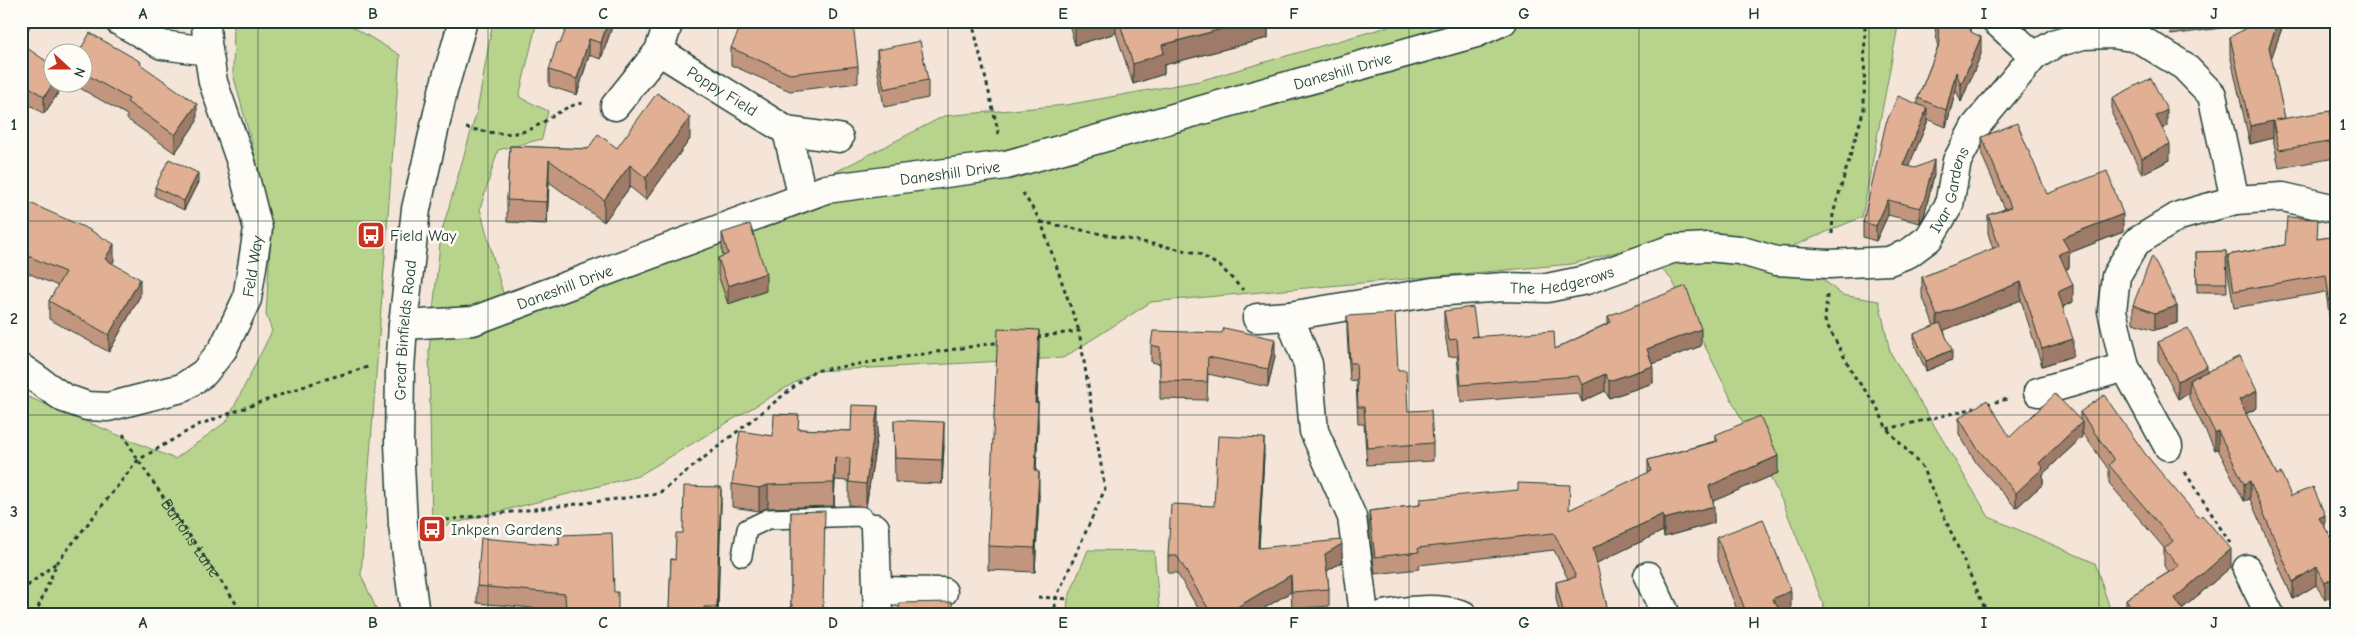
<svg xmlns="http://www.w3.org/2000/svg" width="2357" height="636" font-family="'Comic Neue',sans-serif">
  <rect width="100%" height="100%" fill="#f5e5d9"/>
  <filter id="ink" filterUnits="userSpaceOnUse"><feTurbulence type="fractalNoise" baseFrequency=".02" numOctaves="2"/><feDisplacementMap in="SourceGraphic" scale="10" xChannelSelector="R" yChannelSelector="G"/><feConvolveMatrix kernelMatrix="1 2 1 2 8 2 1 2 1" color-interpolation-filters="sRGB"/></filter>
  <g filter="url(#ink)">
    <g fill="#b8d48c" stroke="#6c8860">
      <path d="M234,21h109l57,34 -39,520 18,40h-358v-221l154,65 52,-38 45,-90 -6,-16 5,-84 -17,-79 -21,-78z"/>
      <path d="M493,21h44l-18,76 29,14 -6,28 -44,11 -18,59 23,84 313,-111 128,-66 122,-11 133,-24 209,-60h491l-37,196 -76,32 56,46 37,6 11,51 99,165 106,46 17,52h-291l3,-9 -40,-101 -112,-225 -33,-34 -67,18 -421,38 -88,56 -249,13 -176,105 -206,53 -3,-178 12,-117 36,-123z"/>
      <path d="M1088,550l66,1 6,64h-93l1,-16z"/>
    </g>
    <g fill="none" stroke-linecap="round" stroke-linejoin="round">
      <defs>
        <path id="service" d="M742,556l5,-27 21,-10 93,-3 14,12"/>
        <g id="minor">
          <path d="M119,21l43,24 46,6"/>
          <path d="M1996,21l38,35"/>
          <path id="s2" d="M659,51l128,80 52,7"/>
          <path d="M615,106l44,-55 10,-30"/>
          <path d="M787,131l13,55"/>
          <path d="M1289,316l19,48 6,67 38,86 12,98"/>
          <path id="s3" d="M1257,318l32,-2 144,-24 71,-5 43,1 39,-8 86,-31 36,-2 31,3 37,11 53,3 60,-3 20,-8 20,-15 20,-33 8,-44 18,-34 59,-71 22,-13 27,-8 29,-1 26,4 46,28 28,29 23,105"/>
          <path id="s4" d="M403,325l70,-4 353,-132 180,-24 470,-132 27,-12"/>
          <path id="s5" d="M21,368l43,30 23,8 21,1 74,-19 22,-15 19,-24 24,-50 11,-70 -17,-67 -28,-80 -6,-39 -1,-22"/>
          <path d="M2038,392l87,-25"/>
          <path d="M2168,446l-43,-79 -13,-56 4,-35 20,-34 43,-26 56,-16 48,-3 53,12"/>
          <path d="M875,528l3,87"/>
          <path d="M2247,569l23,46"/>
          <path d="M1648,576l18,39"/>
          <path d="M877,591l66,1"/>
          <path d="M1384,615c23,-5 56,-8 79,0"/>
        </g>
        <g id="tertiary">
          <path id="s6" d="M415,615l-12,-90 -4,-81 1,-74 3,-45 13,-116 27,-118 20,-70"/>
        </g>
      </defs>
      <use href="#service" stroke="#1f3d34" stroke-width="22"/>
      <use href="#minor" stroke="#1f3d34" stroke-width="31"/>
      <use href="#tertiary" stroke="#1f3d34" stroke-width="31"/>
      <g stroke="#1f3d34" stroke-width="3" stroke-dasharray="4 4" stroke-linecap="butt">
        <path d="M972,21l27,114"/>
        <path d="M466,128c17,3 37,8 55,4 20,-3 39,-27 63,-29"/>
        <path d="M1023,193l18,29 38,109"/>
        <path d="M1041,222l157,31 23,14 22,23"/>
        <path d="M1832,234l1,-20 31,-105 1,-88"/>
        <path d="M1827,295l-2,26 30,56 21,28 11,24 35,38 66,148"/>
        <path d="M1037,337l42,-6 26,158 -49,109 -2,17"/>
        <path d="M1987,404l21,-5"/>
        <path d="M1887,429l92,-22"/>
        <path id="s1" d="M123,434l15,26 106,155"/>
        <path d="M2185,472l45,71"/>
        <path d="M446,520l212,-26 156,-123 187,-29"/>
        <path d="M21,591l35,-28"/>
        <path d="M1038,597l30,2"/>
        <path d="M35,615l22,-52 81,-103 60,-35 118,-43 52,-15"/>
      </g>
      <use href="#service" stroke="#fdfcf7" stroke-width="19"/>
      <use href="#minor" stroke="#fdfcf7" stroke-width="28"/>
      <use href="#tertiary" stroke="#fdfcf7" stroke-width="28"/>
    </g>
    <g fill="#c2967e" stroke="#1f3d34">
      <path d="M614,21l-13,38 -12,-4 -12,40 -28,-9v-16l11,-26z"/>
      <path d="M1068,21h200v17l-104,27v9l-31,10 -17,-51 -41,12z"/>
      <path d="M1934,21h38l-1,9v2l10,22 -20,48 -5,-12 -10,37 -19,-8v4l-19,44 26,8 -10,41 -4,7 -32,-8 -12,26 -13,-4v-15l55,-118v-6l20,-51z"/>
      <path d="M2169,21h73v4l-71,10z"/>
      <path d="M2282,21v7l-11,30 14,61 50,22v17l-56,10 -6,-30 -23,6 -20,-90v-17z"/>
      <path d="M21,44l40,38v7l-17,25 -23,-15z"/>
      <path d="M731,48l127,18v17l-68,8 -59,-26z"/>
      <path d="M877,50l51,30v18l-44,9 -7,-40z"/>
      <path d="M82,52l59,13 56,56 -22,32 -48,-34v-4l-56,-32 11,-1z"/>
      <path d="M2112,98l55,28 -5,3 8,31 -28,14 -30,-60z"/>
      <path d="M1982,137l65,57 76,38 -54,21v15l-3,1 7,33 -10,5 10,49 -31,10 -21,-66 -77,30 8,30 -26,11 -12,-28v-9l20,-8 -12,-31v-18l71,-28 -5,-16v-18l17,-6 -23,-54z"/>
      <path d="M690,139l-44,61 -16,-13 -26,35 -55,-40 -2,42 -40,-2v-22l3,-54 78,3 29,-1z"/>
      <path d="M198,182l-14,28 -29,-14v-9z"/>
      <path d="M21,199l93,62 -2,2 28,33 -31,56 -60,-33v-18l9,-15 -37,-16z"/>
      <path d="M722,233l44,58 -38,13 -10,-29v-17l5,-2 -1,-5z"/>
      <path d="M2336,236v129l-10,-73 -92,16 -6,-36v-17l90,-16z"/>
      <path d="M2226,251l1,41h-30l-1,-40z"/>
      <path d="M2133,305l44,1v17l-22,7 -22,-7z"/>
      <path d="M1444,311l33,25 78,13 53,-26v-7l93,30 -49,18 1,19 -44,15 -4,-7 -23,11 -4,-9 -117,9 -4,-46 -8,1 -5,-29z"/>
      <path d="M1347,316l51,54 10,41 25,32v18l-66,4 -3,-41h-6l-2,-44 -6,1 -3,-48z"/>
      <path d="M2158,342l49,29 50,37 -11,6 31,61 14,21 34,32 11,17 -11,55 -9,-15 -23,14 -43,-100 -6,2 -26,-52 -3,1 -26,-52v-5l-11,6 -20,-39z"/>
      <path d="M1151,345l124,11 -7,31 -60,-13 -1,26 -47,-1v-35l-9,-2z"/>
      <path d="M1039,354l-2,48 1,24 -2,46 3,24 -4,76 -47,-2v-24z"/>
      <path d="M2080,412l66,43 85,112 -49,42 4,6h-60v-16l43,-27 -5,-6v-18l-55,-65v-13l-27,-38v5l-39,37v10l-27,24 -39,-44 -18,-30v-16l51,19 70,-17z"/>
      <path d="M894,420l50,26 -2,38 -47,-2z"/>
      <path d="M799,429l52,2 27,-2 -12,78 -17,-2v-24l-14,-1 -1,26 -66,2 -9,3 -27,-4v-23l41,-48z"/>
      <path d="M1715,435l63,38 -65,28 1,22 -50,14 -1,-6 -67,32 13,52h-49l-4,-16v-17l12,-3 -14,-29 -135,15v4l-44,5 -6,-46v-17l51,-6v-6l150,11 78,-37v-13l67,-19z"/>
      <path d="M1264,455l-5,93 83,14 -15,9 2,18v17l-37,3 -1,-17 -38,23h-51l-25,-42h-9v-17l46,-50z"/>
      <path d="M721,503l-3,112h-49l2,-56 4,1 8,-27z"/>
      <path d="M791,512l33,97 23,6h-56z"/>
      <path d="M559,535l55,57 4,23h-53v-4l-88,-8v-17l82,-41z"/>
      <path d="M1717,537l74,75 -7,3h-45l-22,-57z"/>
    </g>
    <g fill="#9e7a67" stroke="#1f3d34">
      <path d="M22,21h9v4l-10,16v-18z"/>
      <path d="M608,21h6l-13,38v-16z"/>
      <path d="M1083,21h33v12l-41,12v-21z"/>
      <path d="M1252,21h16v17l-104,27v9l-31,10v-20l29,-19z"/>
      <path d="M1969,21h3v4l-3,12z"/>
      <path d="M2278,21h4v7l-13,37v-18z"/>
      <path d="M1981,37v17l-20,48v-17z"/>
      <path d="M589,39v16l-12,40v-16z"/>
      <path d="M1956,72v18l-10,37v-17z"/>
      <path d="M54,82h7v7l-17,25v-17z"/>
      <path d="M197,104v17l-22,32v-18z"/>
      <path d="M1927,108v15l-24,57v-15z"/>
      <path d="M2167,110v16l-11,6v-16z"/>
      <path d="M690,117v22l-44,61v-22z"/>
      <path d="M2273,121v17l-23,6v-18z"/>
      <path d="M2170,144v16l-28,14v-16z"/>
      <path d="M549,160v22l-2,42v-22z"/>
      <path d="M1934,160v15l-10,41 -4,7v-15z"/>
      <path d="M630,165v22l-26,35v-22z"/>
      <path d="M198,173v9l-14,28v-9z"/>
      <path d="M1888,200v15l-12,26v-15z"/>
      <path d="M2123,214v18l-54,21v15l-10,4v-18l3,-16z"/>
      <path d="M114,244v17l-9,15v-17z"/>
      <path d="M766,273v18l-38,13v-18z"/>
      <path d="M140,279v17l-31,56v-17z"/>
      <path d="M2021,282v18l-84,33v-17z"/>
      <path d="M2073,285v17l-15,7v-17z"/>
      <path d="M2177,306v17l-22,7v-17z"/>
      <path d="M1701,329v17l-54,20v-17z"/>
      <path d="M1039,330v24l-4,73v-24z"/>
      <path d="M1275,339v17l-7,31v-18z"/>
      <path d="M2073,339v17l-31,10v-17z"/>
      <path d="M1952,350v10l-26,11v-10z"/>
      <path d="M1653,366v17l-44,15v-17z"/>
      <path d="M2207,366v18l-18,-4v13l-11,6v-18z"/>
      <path d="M1605,374v17l-23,11v-17z"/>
      <path d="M2257,391v17l-18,9v-17z"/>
      <path d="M1038,402v24l-3,70v-25z"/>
      <path d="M878,406v23l-12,78v-23z"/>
      <path d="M944,422v24l-2,38v-24z"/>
      <path d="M2082,422v15l-39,37v10l-27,24v-15l23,-30z"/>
      <path d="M2218,431v18l-3,1v-17z"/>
      <path d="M1264,438v17l-6,111v-18z"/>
      <path d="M1778,456v17l-69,30v-17z"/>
      <path d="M835,457v23l-1,26v-23z"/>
      <path d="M1039,472v24l-4,76v-24z"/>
      <path d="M2250,481v18l-6,2v-17z"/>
      <path d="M768,485v23l-9,3v-23z"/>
      <path d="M721,487v16l-4,112v-8z"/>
      <path d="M1714,506v17l-50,14v-18z"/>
      <path d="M1663,514v17l-70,34v-17z"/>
      <path d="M2325,515v18l-6,-15z"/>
      <path d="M1342,544v18l-17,10v-18z"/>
      <path d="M2231,549v18l-56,48v-17z"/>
      <path d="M2316,567v18l-23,14v-17z"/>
      <path d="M1291,575v17l-38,23h-29z"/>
      <path d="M2336,576v17l-11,7v-17z"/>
      <path d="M1791,591v21l-7,3 -12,-16z"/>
    </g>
    <g fill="#e1af93" stroke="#1f3d34">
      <path d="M569,21h39l-7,22 -12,-4 -12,40 -28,-9 8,-27 3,1z"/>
      <path d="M743,21h35l19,8 56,-6 5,43 -68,8 -59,-26z"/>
      <path d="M1074,21h9l-8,3z"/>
      <path d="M1119,21h133l-90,24 2,8 -31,11z"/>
      <path d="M1937,21h32l2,11 10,5 -20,48 -5,-13 -10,38 -28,-12 22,-56z"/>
      <path d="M2260,21h18l-9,26 16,71 -10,2 55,-9 5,30 -56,9 -6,-29 -23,5 -20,-89z"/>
      <path d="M90,33l51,29 -1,2 57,40 -22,31 -48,-33 2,-3 -47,-27v-20h-3z"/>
      <path d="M920,41l8,39 -44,9 -7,-39z"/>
      <path d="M21,44l31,21v17h2l-10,15 -23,-16z"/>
      <path d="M2151,78l16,32 -11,6 14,28 -28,14 -30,-60z"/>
      <path d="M657,93l33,24 -44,61 -16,-13 -26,35 -55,-40 -2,42 -40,-2 3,-54 78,3 10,-15 19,14z"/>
      <path d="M1898,96l29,12 -24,57 12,3 19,-8 -10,41 -4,7 -32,-8 -12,26 -13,-4 23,-99z"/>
      <path d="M2017,123l30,71 60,-23 16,43 -61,24 7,12 -10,4 14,31 -15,7 15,47 -31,10 -21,-67 -84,34 -15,-39 77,-31 -11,-31 23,-8 -29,-70z"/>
      <path d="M169,159l29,14 -14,28 -29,-14z"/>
      <path d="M21,199l67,30 26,15 -9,15 35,20 -31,56 -60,-34 16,-29 -44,-19z"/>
      <path d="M2287,217l31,2 -1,20 19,-3v112l-10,-73 -92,16 -6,-36 57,-10z"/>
      <path d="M750,224l16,49 -38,13 -10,-28 10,-4 -6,-21z"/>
      <path d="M2226,251l1,32h-30l-1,-31z"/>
      <path d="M2152,256l25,50 -22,7 -22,-8z"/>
      <path d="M1686,286l15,43 -54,20 6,17 -44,15 -4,-7 -23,11 -4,-9 -117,9 -4,-46 -8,1 -5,-29 29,-4 4,29 -6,1 83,-6 1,18 56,-27 -3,-6z"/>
      <path d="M1395,313l3,57h8l2,41 23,-1 2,33 -66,5 -3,-41h-6l-2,-44h-6l-3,-47z"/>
      <path d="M1940,323l12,27 -26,11 -12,-27z"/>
      <path d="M998,328l41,2 -4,73 3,-1 -3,69 4,1 -4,76 -47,-2z"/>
      <path d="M1224,328l51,11 -7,30 -60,-12 -1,25 -47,-1v-34l-9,-2 2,-14 69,2z"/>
      <path d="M2188,328l19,38 -29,15 -20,-39z"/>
      <path d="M2240,356l17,35 -18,9 38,75 4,-2 10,23 22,-9 12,28 -6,3 17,27v31l-11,7 -9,-16 -23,15 -43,-101 -6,3 -26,-53 -3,2 -26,-53z"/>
      <path d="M2055,394l27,28 -43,41 4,5 -27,25 -39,-45 -18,-30 28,-18 23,37z"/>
      <path d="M2104,395l42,60 53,63 3,-3 29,34 -56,49 11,17h-50l-10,-16 53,-33 -15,-17 9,-8 -64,-76 5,-5 -34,-48z"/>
      <path d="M852,405l26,1 -12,78 -17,-2 1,-24 -15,-1 -1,26 -66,2 -9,3 -27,-4 8,-53 33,5 1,-22 25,1 -1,14 53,2z"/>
      <path d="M1760,416l18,40 -69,30 5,20 -50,13 -1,-5 -70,34 16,67h-45l-8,-33 20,-5 -22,-44 -136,15 1,4 -44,5 -6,-46 51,-6v-6l98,-9v-7l52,2 -1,25 82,-39 -3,-11 70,-19 -3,-6z"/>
      <path d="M894,420l50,2 -2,38 -47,-2z"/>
      <path d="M1218,436l46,2 -6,110 83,-8 1,4 -17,10 4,35 -37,3 -1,-17 -67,40h-12l-35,-59h-9l3,-52 43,2z"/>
      <path d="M684,486l37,1 -4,120h-13v3l-35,-2 2,-49 4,1 1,-27h7z"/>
      <path d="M825,511l-2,98 24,3v3h-55l1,-10h-2v-93z"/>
      <path d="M1763,519l28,72 -19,8 12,16h-37l-30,-78z"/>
      <path d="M612,533l2,59h4v23h-52l-1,-21 -88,-8 4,-48 78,7v-10z"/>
      <path d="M952,602v13h-53v-12z"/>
      <path d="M1040,612v3h-81z"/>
    </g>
  </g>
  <path fill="none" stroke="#1f3d34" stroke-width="1" stroke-opacity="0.55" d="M258,21v594M488,21v594M718,21v594M948,21v594M1178,21v594M1409,21v594M1639,21v594M1869,21v594M2099,21v594M21,221h2315M21,415h2315"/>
  <defs>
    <symbol id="bus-square" viewBox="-11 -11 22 22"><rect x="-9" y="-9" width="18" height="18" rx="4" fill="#c8321e" stroke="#fdfcf7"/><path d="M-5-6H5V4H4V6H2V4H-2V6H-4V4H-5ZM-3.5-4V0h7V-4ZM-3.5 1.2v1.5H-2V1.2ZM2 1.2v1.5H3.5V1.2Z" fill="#fff"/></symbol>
  </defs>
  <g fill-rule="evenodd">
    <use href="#bus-square" x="355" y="219" width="32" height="32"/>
    <use href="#bus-square" x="416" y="513" width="32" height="32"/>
  </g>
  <g text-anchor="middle" stroke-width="5" stroke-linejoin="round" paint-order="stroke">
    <g font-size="16" fill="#1f3d34" stroke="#fdfcf7">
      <text dy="6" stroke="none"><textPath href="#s4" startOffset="978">Daneshill Drive</textPath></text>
      <text dy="6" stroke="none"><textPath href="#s2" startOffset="75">Poppy Field</textPath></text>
      <text dy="6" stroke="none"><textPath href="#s4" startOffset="572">Daneshill Drive</textPath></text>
      <text dy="6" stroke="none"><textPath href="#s3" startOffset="742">Ivar Gardens</textPath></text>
      <text dy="6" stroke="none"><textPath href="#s5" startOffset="320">Feld Way</textPath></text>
      <text dy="6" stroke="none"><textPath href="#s3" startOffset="308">The Hedgerows</textPath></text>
      <text dy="6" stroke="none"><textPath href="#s4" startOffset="168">Daneshill Drive</textPath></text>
      <text dy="6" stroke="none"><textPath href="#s6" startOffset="286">Great Binfields Road</textPath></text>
      <text dy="6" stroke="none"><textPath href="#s1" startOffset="124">Bartons Lane</textPath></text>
    </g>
    <g font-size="16" fill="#1f3d34" stroke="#fdfcf7" text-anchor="start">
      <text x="390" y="241">Field Way</text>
      <text x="451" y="535">Inkpen Gardens</text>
    </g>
  </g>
  <rect width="2357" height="636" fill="none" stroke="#fdfcf7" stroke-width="55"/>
  <g transform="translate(68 68) rotate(111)"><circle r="24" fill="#fdfcf7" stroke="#a4b0a9"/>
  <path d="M0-4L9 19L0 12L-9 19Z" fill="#c8321e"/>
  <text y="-8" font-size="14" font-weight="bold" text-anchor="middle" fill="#1f3d34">N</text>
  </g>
  <rect x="28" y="28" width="2302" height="580" fill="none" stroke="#1f3d34" stroke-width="2"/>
  <g font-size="16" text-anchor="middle" font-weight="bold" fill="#1f3d34">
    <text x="143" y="19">A</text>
    <text x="373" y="19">B</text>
    <text x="603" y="19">C</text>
    <text x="833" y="19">D</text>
    <text x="1063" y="19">E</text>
    <text x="1294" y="19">F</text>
    <text x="1524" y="19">G</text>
    <text x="1754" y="19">H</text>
    <text x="1984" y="19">I</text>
    <text x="2214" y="19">J</text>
    <text x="14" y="130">1</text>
    <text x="2343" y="130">1</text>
    <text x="14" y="324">2</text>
    <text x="2343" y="324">2</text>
    <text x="14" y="517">3</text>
    <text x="2343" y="517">3</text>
    <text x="143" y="628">A</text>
    <text x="373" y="628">B</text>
    <text x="603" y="628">C</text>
    <text x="833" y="628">D</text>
    <text x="1063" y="628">E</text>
    <text x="1294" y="628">F</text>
    <text x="1524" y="628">G</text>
    <text x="1754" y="628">H</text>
    <text x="1984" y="628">I</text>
    <text x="2214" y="628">J</text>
  </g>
</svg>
